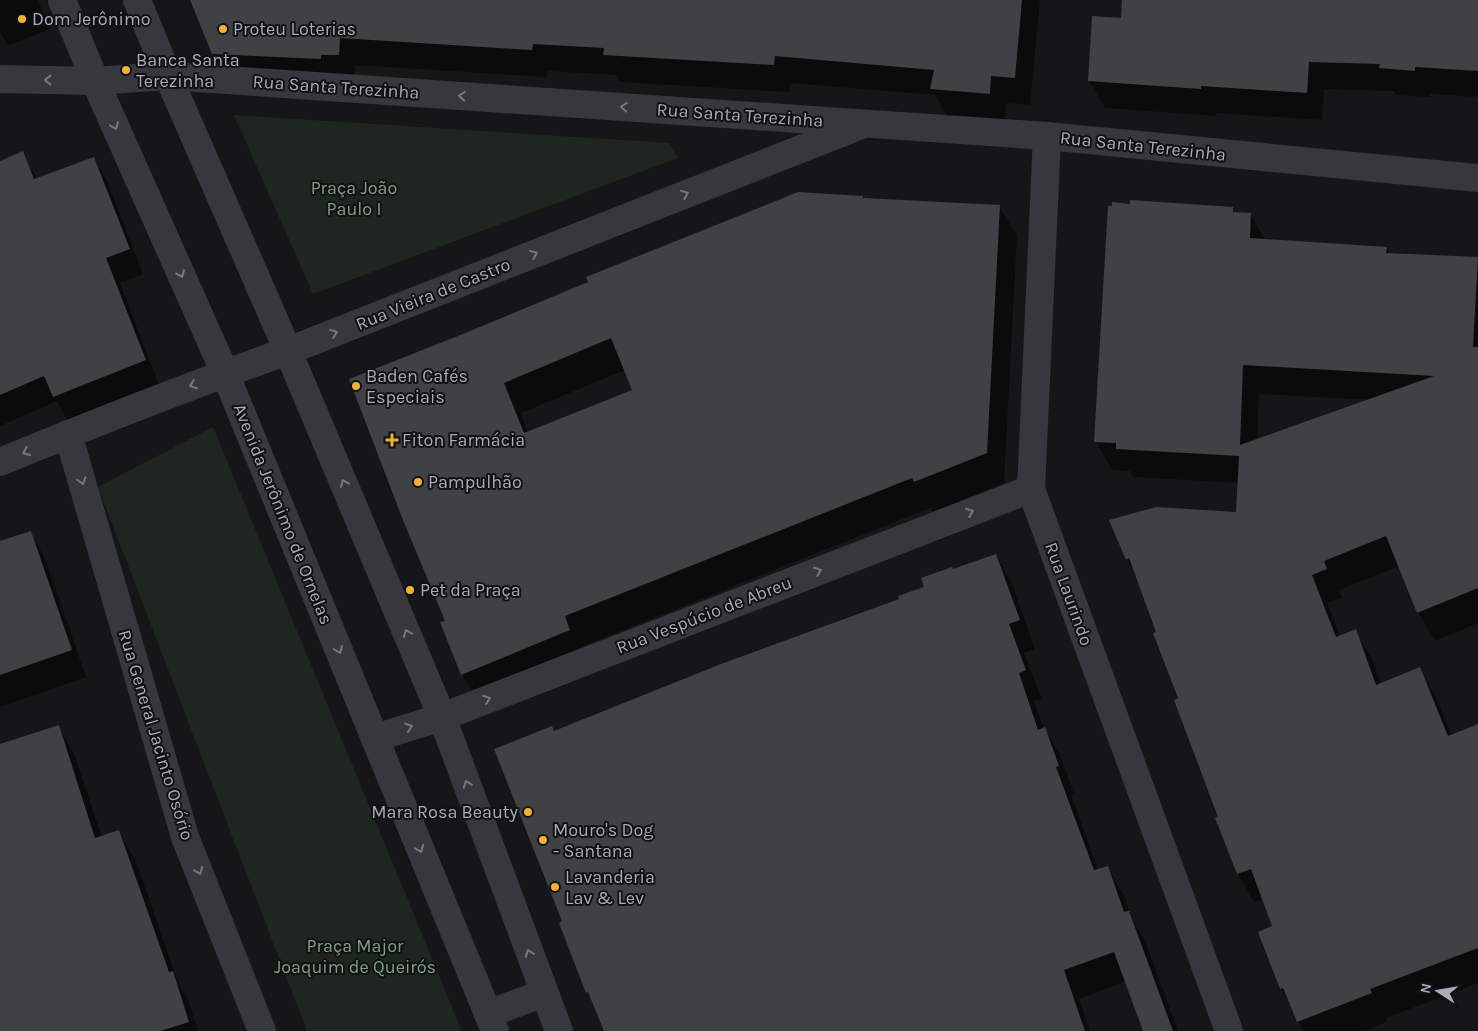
<svg xmlns="http://www.w3.org/2000/svg" width="1478" height="1031" font-family="Karla,sans-serif">
  <rect width="100%" height="100%" fill="#161618"/>
  <g fill="#1e261f">
    <path d="M234,115l435,28 9,15 -365,136z"/>
    <path d="M213,427l249,604h-155l-209,-544z"/>
  </g>
  <g fill="#0007" fill-rule="evenodd">
    <path d="M0,0h38l12,29 -42,17 -8,-14z"/>
    <path d="M190,0h850l-10,105 -24,-2 -1,18 -58,-5 -12,-21 -145,-12 -1,9 -169,-10 -4,-7 -68,-4 -1,6 -192,-12 -1,17 -125,-1 -16,-28z"/>
    <path d="M1123,0h355v97l-48,-3v3l-34,-2 -2,-4 -70,-2 -2,31 -106,-7v3l-111,-8 -16,-27 33,-62z"/>
    <path d="M22,153l15,26 57,-21 14,25 35,91 -23,9 39,102 -91,36 -11,-20 -57,25v-263z"/>
    <path d="M863,199l136,7 18,30 -13,247 -71,29 -3,-4 -349,139 5,14 -106,43 -18,-30 -16,-53 -96,-241zM625,370l8,21 -105,42 -7,-20z"/>
    <path d="M1232,209l3,4 15,1 16,27 120,7 4,6 88,4v365l-43,18 -17,-29 -18,-46 -61,24 3,8 -15,5 13,33 15,-5 17,28 9,26 38,-16 17,28 16,39 26,-11v258l-92,35 1,4 -23,9h-61l-22,-42 -7,-62 -11,-28 -9,3 -16,-28 -21,-55 2,-1 -61,-185 -21,-56 -10,-18 -16,-38 126,-8 2,-30 -106,-6 -3,-6 -18,-1 -16,-28zM1259,394l112,6 -114,40z"/>
    <path d="M30,532l15,26 41,119 -86,30v-165z"/>
    <path d="M996,555l16,29 23,65 -11,4 18,46 -8,2 10,28h1l16,28 13,37 -3,1 27,75 9,-3 17,29 7,21 14,24 33,90h-33l-19,-50 -47,18 11,32h-485l-9,-25 -9,-14 -23,-70 -10,-190 346,-132 26,-12 26,-17z"/>
    <path d="M58,726l17,30 27,82 17,-6 17,29 42,122 11,19 9,29h-198v-286z"/>
  </g>
  <g fill="#404145" fill-rule="evenodd">
    <path d="M190,0h832l-7,78 -24,-2 -1,18 -60,-5 4,-19 -159,-14 -1,9 -171,-10 1,-7 -71,-4 -1,6 -192,-12 -1,17h-18v4l-109,-5z"/>
    <path d="M1122,0h356v71l-63,-4v4l-36,-3 1,-4 -71,-2 -2,31 -106,-7v3l-113,-8 4,-65 29,2z"/>
    <path d="M23,151l11,28 60,-22 36,92 -24,9 40,102 -93,37 -9,-21 -44,19v-234z"/>
    <path d="M798,192l65,4v2l137,7 -13,248 -73,29 -2,-4 -347,138 5,14 -109,45 -21,-53 5,-1 -42,-101 -54,-141 114,-45 125,-52 -2,-5zM611,338l21,52 -108,43 -20,-50z"/>
    <path d="M1130,200l103,7v5l18,1 -1,25 137,9 -1,6 92,4 -5,90h5v241l-61,25 -31,-77 -62,25 3,8 -15,6 24,62 20,-8 20,56 44,-18 28,69 30,-12v224l-108,41 2,4 -75,29 -14,-34 -3,1 -22,-57 14,-6 -21,-57 -14,5 -22,-56 3,-1 -44,-117 4,-2 -25,-65 3,-1 -27,-74 -3,2 -17,-40 47,-13 80,5 3,-56 -123,-7v-6l-22,-1 14,-236h4v-4l18,2zM1243,365l191,11 -194,69z"/>
    <path d="M31,531l41,119 -72,25v-134z"/>
    <path d="M996,554l24,66 -11,4 17,46 -7,3 19,57 7,-3 14,39 -3,1 38,103 14,-4 16,46 5,-1 44,120h-30l-29,-79 -50,18 21,61h-481l-16,-39 -2,1 -27,-70 3,-2 -68,-172 58,-23 2,5 167,-67 178,-65 -1,-3 26,-9 -3,-9 31,-11 1,2z"/>
    <path d="M59,725l36,113 24,-8 50,142 4,-1 16,51 -29,9h-160v-287z"/>
  </g>
  <g fill="none" stroke-linecap="round" stroke-linejoin="round">
    <g stroke="#37383d" stroke-width="28">
      <path d="M62,0l33,81 130,292 270,658"/>
      <path d="M137,0l31,76 120,275 154,366 117,314"/>
      <path d="M0,79l95,2 73,-5 879,60 431,42"/>
      <path d="M1047,136l-16,353 198,542"/>
      <path d="M68,434l117,403 77,194"/>
      <path d="M0,462c95,-39 191,-77 288,-111l571,-225"/>
      <path d="M375,738l67,-21 589,-228"/>
      <path d="M488,1014l56,-21"/>
    </g>
  </g>
  <defs><path id="oneway-chevron" d="M-2-3.5L2.5 0L-2 3.5" fill="none" stroke-width="1.6" stroke-linecap="round" stroke-linejoin="round" transform="scale(1.25)"/></defs>
  <g stroke="#757881">
    <use href="#oneway-chevron" transform="translate(48 80) rotate(-179)"/>
    <use href="#oneway-chevron" transform="translate(462 96) rotate(-176)"/>
    <use href="#oneway-chevron" transform="translate(624 107) rotate(-176)"/>
    <use href="#oneway-chevron" transform="translate(115 126) rotate(66)"/>
    <use href="#oneway-chevron" transform="translate(685 194) rotate(-22)"/>
    <use href="#oneway-chevron" transform="translate(534 254) rotate(-22)"/>
    <use href="#oneway-chevron" transform="translate(181 274) rotate(66)"/>
    <use href="#oneway-chevron" transform="translate(334 333) rotate(-22)"/>
    <use href="#oneway-chevron" transform="translate(193 385) rotate(159)"/>
    <use href="#oneway-chevron" transform="translate(26 452) rotate(157)"/>
    <use href="#oneway-chevron" transform="translate(82 481) rotate(74)"/>
    <use href="#oneway-chevron" transform="translate(344 483) rotate(-113)"/>
    <use href="#oneway-chevron" transform="translate(970 512) rotate(-21)"/>
    <use href="#oneway-chevron" transform="translate(818 571) rotate(-21)"/>
    <use href="#oneway-chevron" transform="translate(407 633) rotate(-113)"/>
    <use href="#oneway-chevron" transform="translate(339 650) rotate(68)"/>
    <use href="#oneway-chevron" transform="translate(487 699) rotate(-21)"/>
    <use href="#oneway-chevron" transform="translate(409 727) rotate(-18)"/>
    <use href="#oneway-chevron" transform="translate(467 784) rotate(-110)"/>
    <use href="#oneway-chevron" transform="translate(420 849) rotate(68)"/>
    <use href="#oneway-chevron" transform="translate(199 871) rotate(68)"/>
    <use href="#oneway-chevron" transform="translate(529 953) rotate(-110)"/>
  </g>
  <g fill="#f2b134" stroke="#111113" stroke-width="2">
    <circle cx="22" cy="19" r="5"/>
    <circle cx="223" cy="29" r="5"/>
    <circle cx="126" cy="70" r="5"/>
    <circle cx="356" cy="386" r="5"/>
    <path d="M389.5 432.5h5v5h5v5h-5v5h-5v-5h-5v-5h5z"/>
    <circle cx="418" cy="482" r="5"/>
    <circle cx="410" cy="590" r="5"/>
    <circle cx="528" cy="812" r="5"/>
    <circle cx="543" cy="840" r="5"/>
    <circle cx="555" cy="887" r="5"/>
  </g>
  <g text-anchor="middle" stroke-width="4" stroke-linejoin="round" paint-order="stroke">
    <g font-size="18" fill="#a8adb8" stroke="#111113" text-anchor="start">
      <text x="32" y="25">Dom Jerônimo</text>
      <text x="233" y="35">Proteu Loterias</text>
      <text x="136" y="66">Banca Santa<tspan x="136" dy="21">Terezinha</tspan></text>
      <text x="366" y="382">Baden Cafés<tspan x="366" dy="21">Especiais</tspan></text>
      <text x="402" y="446">Fiton Farmácia</text>
      <text x="428" y="488">Pampulhão</text>
      <text x="420" y="596">Pet da Praça</text>
      <text x="518" y="818" text-anchor="end">Mara Rosa Beauty</text>
      <text x="553" y="836">Mouro's Dog<tspan x="553" dy="21">- Santana</tspan></text>
      <text x="565" y="883">Lavanderia<tspan x="565" dy="21">Lav &amp; Lev</tspan></text>
    </g>
    <g font-size="18" fill="#a8adb8" stroke="#111113">
      <text transform="translate(336 87) rotate(4)" y="6">Rua Santa Terezinha</text>
      <text transform="translate(740 115) rotate(4)" y="6">Rua Santa Terezinha</text>
      <text transform="translate(1143 146) rotate(6)" y="6">Rua Santa Terezinha</text>
      <text transform="translate(433 294) rotate(-22)" y="6">Rua Vieira de Castro</text>
      <text transform="translate(283 514) rotate(68)" y="6">Avenida Jerônimo de Ornelas</text>
      <text transform="translate(1069 594) rotate(70)" y="6">Rua Laurindo</text>
      <text transform="translate(704 615) rotate(-21)" y="6">Rua Vespúcio de Abreu</text>
      <text transform="translate(156 735) rotate(73)" y="6">Rua General Jacinto Osório</text>
    </g>
    <g font-size="18" fill="#7fa381" stroke="#111113">
      <text x="354" y="194">Praça João<tspan x="354" dy="21">Paulo I</tspan></text>
      <text x="355" y="952">Praça Major<tspan x="355" dy="21">Joaquim de Queirós</tspan></text>
    </g>
  </g>
  <g transform="translate(1438 991) rotate(282)" stroke="#111113" stroke-width="4" paint-order="stroke">
  <path d="M0-4L9 19L0 12L-9 19Z" fill="#a8adb8"/>
  <text y="-8" font-size="14" font-weight="bold" text-anchor="middle" fill="#a8adb8">N</text>
  </g>
</svg>
